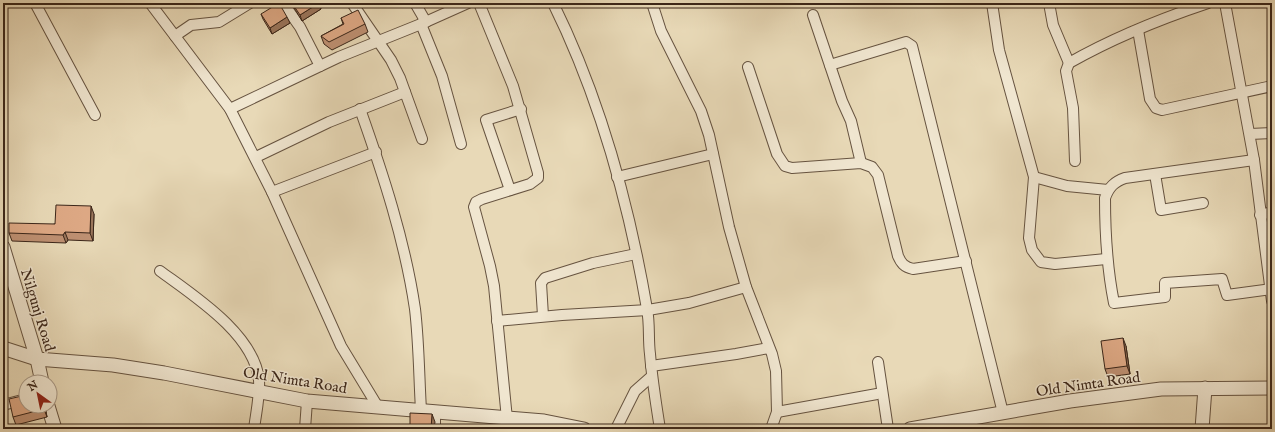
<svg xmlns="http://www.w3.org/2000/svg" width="1275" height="432" font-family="'IM FELL English',serif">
  <rect width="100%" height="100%" fill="#e8d9b7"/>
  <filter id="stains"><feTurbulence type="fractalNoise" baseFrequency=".005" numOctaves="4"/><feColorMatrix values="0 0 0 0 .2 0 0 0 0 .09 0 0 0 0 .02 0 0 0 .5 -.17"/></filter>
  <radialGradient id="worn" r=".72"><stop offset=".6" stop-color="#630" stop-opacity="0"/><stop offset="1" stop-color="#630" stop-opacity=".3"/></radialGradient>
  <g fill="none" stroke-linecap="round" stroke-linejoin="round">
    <defs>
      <g id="minor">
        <path d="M35,3l60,112"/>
        <path d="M150,3l80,106 42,83 69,154 37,61"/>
        <path d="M283,3l17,24 20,39"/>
        <path d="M352,3l39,57 9,18 22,61"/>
        <path d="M415,3l11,19"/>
        <path d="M479,3l34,83 25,87v5l-8,6 -48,15 -6,3 -2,5 16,59 4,20 13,133"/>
        <path d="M553,3c47,95 76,201 94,306 3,15 1,30 3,45 2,25 6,50 10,75"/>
        <path d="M652,3l9,28 40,80 8,24 20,92 17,60 26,67 4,17 1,41 -6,17"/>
        <path d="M992,3l7,47 35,127 -5,61 3,12 9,12 14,2 51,-5"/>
        <path d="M1049,3l4,22 16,38c44,-25 91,-44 139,-60"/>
        <path d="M1225,3l29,157 18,141"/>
        <path d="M813,15l29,86 9,20 10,42"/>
        <path d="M421,24l21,52 19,68"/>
        <path d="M1138,30l12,69 6,9 6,2 110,-24"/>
        <path d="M175,36l16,-11 28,-3 31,-19"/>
        <path d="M1069,63l-3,8 7,37 2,53"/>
        <path d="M830,65l76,-23 6,4 91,367"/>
        <path d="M748,67l29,87 8,12 7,2 69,-5 11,4 6,8 20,81c3,7 6,11 15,13l53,-8"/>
        <path d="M230,109l109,-52 82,-33 47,-21"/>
        <path d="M360,109c23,65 45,132 55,200 4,34 4,68 6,101"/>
        <path d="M1250,134l22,-1"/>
        <path d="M256,157l73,-35 76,-30"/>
        <path d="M1254,160l-129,18c-11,4 -16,9 -20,20 0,36 2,70 9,105l51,-6v-14l57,-4 5,16 45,-6"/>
        <path d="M1155,174l6,36 42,-7"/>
        <path d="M617,177l96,-23"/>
        <path d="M1034,177l33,9 41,4"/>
        <path d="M510,190l-24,-70 35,-11"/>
        <path d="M272,192l104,-40"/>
        <path d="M1260,215l12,-3"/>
        <path d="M160,271c34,25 94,63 99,109 1,16 -3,33 -5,49"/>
        <path d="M543,316l-2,-33 4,-5 48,-15 43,-9"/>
        <path d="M497,321l65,-6 86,-5 41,-7 57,-16"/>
        <path d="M878,362l10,67"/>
        <path d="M651,366l85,-12 33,-6"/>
        <path d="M3,405l23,-6"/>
        <path d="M435,412v17"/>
        <path d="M777,412l100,-18"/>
        <path d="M305,429l2,-28"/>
        <path d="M616,429l19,-38 17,-15"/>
      </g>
      <g id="tertiary">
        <path d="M3,247l34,112 5,23"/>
        <path d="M3,348l34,11 76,6 51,8 143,28 237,20 40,8"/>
        <path d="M48,406l7,23"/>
        <path d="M910,429l160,-28 91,-12 111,-1"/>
        <path d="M1202,429l3,-41"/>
      </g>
    </defs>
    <use href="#minor" stroke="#665340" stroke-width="12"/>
    <use href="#tertiary" stroke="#665340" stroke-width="15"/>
    <use href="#minor" stroke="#f0e6d0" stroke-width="10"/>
    <use href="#tertiary" stroke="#f0e6d0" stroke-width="13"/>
  </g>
  <g fill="#be9072" stroke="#3b2619">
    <path d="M292,3h27l2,6 -19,12 -9,-15z"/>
    <path d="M261,14l29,9 -18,11 -9,-15z"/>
    <path d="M341,18l24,6 3,8 -36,18 -8,-6 -3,-8 22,-12z"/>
    <path d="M94,214l-1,27 -25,-1 -2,3 -54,-2 -3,-8 46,-9z"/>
    <path d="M1126,346l4,28 -22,3 -3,-8z"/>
    <path d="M26,406h19l2,11 -31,8 -3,-8z"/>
  </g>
  <g fill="#9b765c" stroke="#3b2619">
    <path d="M319,3l2,6 -19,12 -2,-6z"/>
    <path d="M287,17l3,6 -18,11 -2,-6z"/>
    <path d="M91,206l3,8 -1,27 -3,-8z"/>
    <path d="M65,232l3,8 -2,3 -3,-8z"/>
    <path d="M1123,338l3,8 4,28 -3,-8z"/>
    <path d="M44,406h1l2,11 -3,-8z"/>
    <path d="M432,414l3,8 -1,7h-3z"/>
  </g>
  <g fill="#dda884" stroke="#3b2619">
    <path d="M279,3l8,14 -17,11 -9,-14z"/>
    <path d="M292,3h27l-19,12z"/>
    <path d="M358,10l7,14 -36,18 -8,-6 23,-12 -3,-6z"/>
    <path d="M56,205l35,1 -1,27 -25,-1 -2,3 -54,-2v-10l46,1z"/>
    <path d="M1123,338l4,28 -22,3 -4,-28z"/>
    <path d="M26,395v11h18v3l-31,8 -4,-18z"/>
    <path d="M410,413l22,1 -1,15h-21z"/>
  </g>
  <g text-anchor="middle" stroke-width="3" stroke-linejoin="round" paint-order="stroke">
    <g font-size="15" fill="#3b2619" stroke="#f0e6d0">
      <text transform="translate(38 310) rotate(73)" y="5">Nilgunj Road</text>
      <text transform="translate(295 380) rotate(9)" y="5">Old Nimta Road</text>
      <text transform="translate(1088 384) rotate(-8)" y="5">Old Nimta Road</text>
    </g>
  </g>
  <rect width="1275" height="432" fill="none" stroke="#e8d9b7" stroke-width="16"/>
  <rect x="4" y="4" width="1267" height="424" fill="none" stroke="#3b2619" stroke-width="2"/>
  <rect x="8" y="8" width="1259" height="416" fill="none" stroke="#3b2619"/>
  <g transform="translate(38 394) rotate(327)"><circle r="19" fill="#f0e6d0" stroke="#a89987"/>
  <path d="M0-3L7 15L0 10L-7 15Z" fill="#8f2418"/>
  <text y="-6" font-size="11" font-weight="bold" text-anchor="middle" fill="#3b2619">N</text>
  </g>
  <rect width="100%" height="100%" filter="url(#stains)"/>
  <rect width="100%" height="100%" fill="url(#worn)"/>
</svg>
